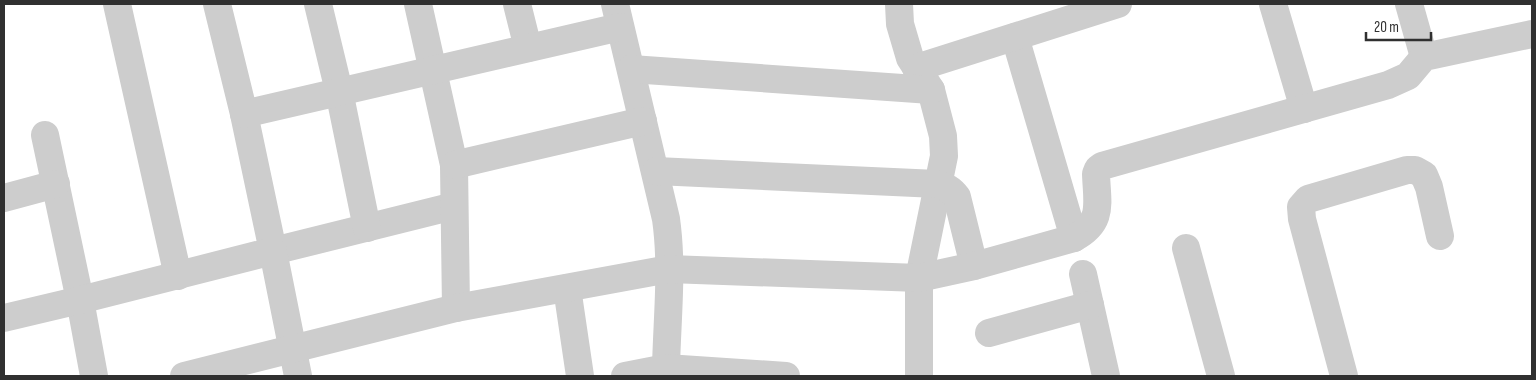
<svg xmlns="http://www.w3.org/2000/svg" width="1536" height="380" font-family="'Sofia Sans Condensed',sans-serif">
  <rect width="100%" height="100%" fill="#fff"/>
  <g fill="none" stroke-linecap="round" stroke-linejoin="round">
    <g stroke="#cdcdcd" stroke-width="28">
      <path d="M117,4l61,272"/>
      <path d="M217,4l27,110 29,137 181,-45"/>
      <path d="M318,4l21,87 28,137"/>
      <path d="M418,4l36,161 2,143"/>
      <path d="M517,4l11,44"/>
      <path d="M615,4l51,215c7,49 1,100 0,149"/>
      <path d="M899,4l1,20 10,34 21,32 12,46 1,20 -25,122v98"/>
      <path d="M1273,4l31,105"/>
      <path d="M1409,4l15,53"/>
      <path d="M1015,37l59,201"/>
      <path d="M916,68l202,-64"/>
      <path d="M631,69l300,21"/>
      <path d="M244,114l376,-87"/>
      <path d="M45,135l35,165 14,76"/>
      <path d="M454,165l189,-44"/>
      <path d="M656,171l281,13c9,3 14,5 20,13l17,69"/>
      <path d="M4,198l52,-14"/>
      <path d="M1186,248l35,128"/>
      <path d="M1083,274l23,102"/>
      <path d="M567,288l13,88"/>
      <path d="M4,318l76,-18 193,-49 25,125"/>
      <path d="M989,333l101,-28"/>
      <path d="M184,376l272,-68 213,-39 250,9 55,-12 100,-28c30,-16 23,-34 22,-64l2,-5 4,-3 286,-81 20,-9 16,-19 108,-23"/>
      <path d="M625,376l41,-8 120,8"/>
      <path d="M1344,376l-42,-157 -1,-12 7,-8 99,-29h8l9,5 5,12 11,49"/>
    </g>
  </g>
  <rect width="1536" height="380" fill="none" stroke="#303030" stroke-width="10"/>
  <path d="M1366 32v8h65v-8" fill="none" stroke="#303030" stroke-width="2.5"/>
  <text x="1374" y="32" font-size="15" fill="#303030" stroke="#ffffff" stroke-width="4" paint-order="stroke">20 m</text>
</svg>
